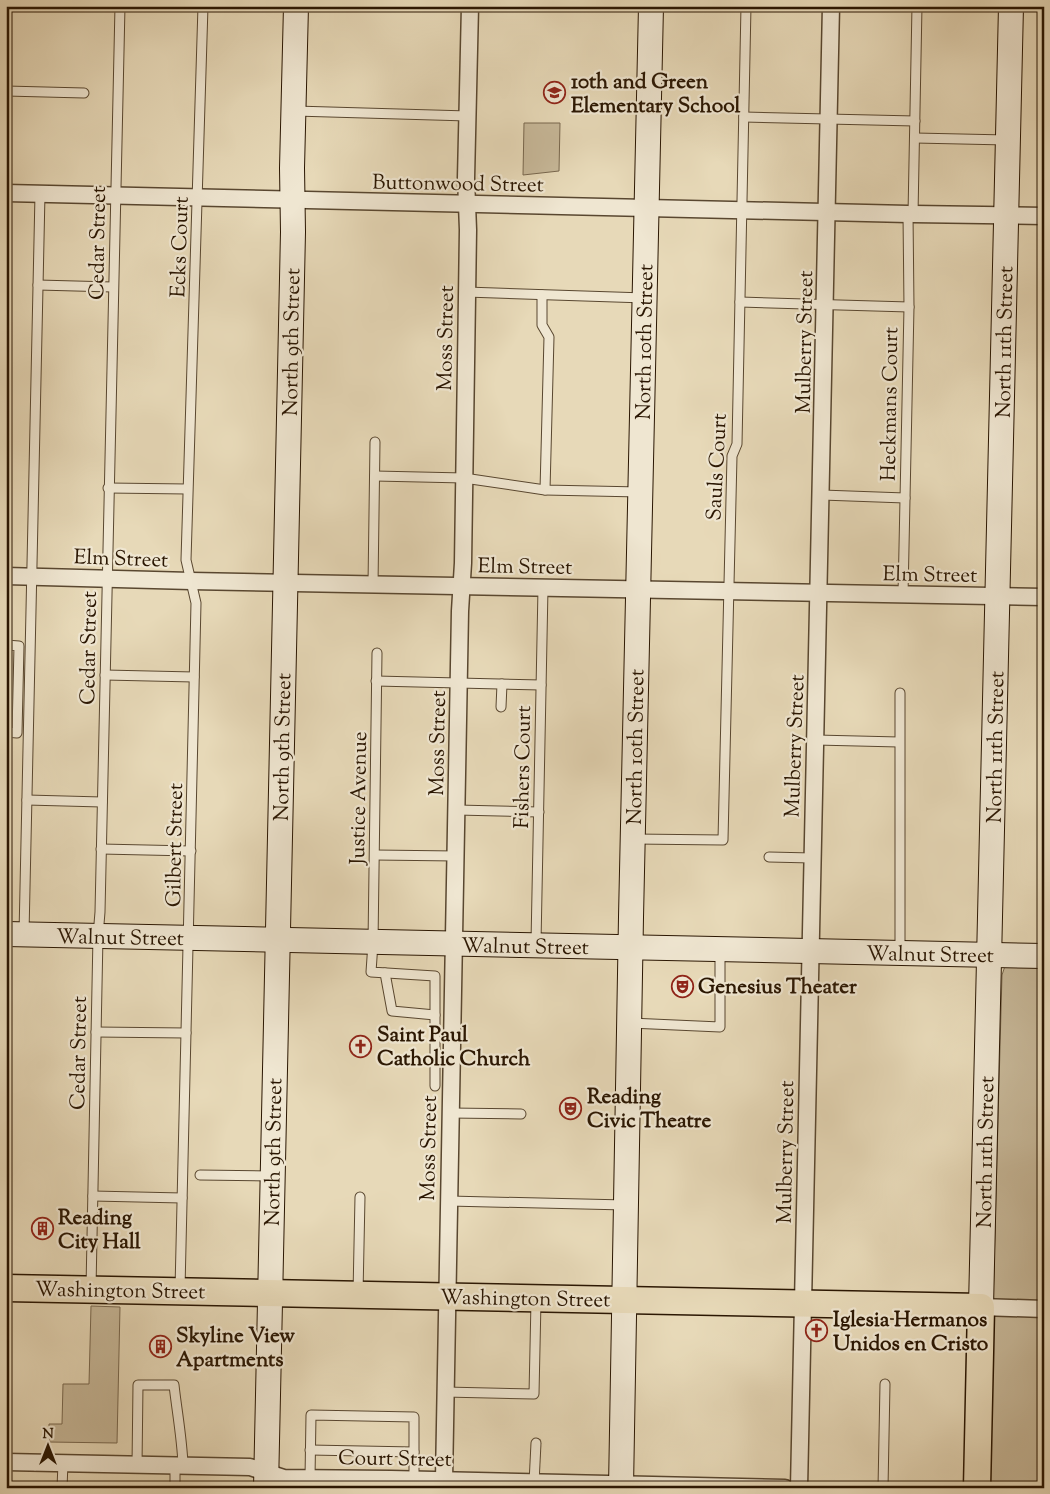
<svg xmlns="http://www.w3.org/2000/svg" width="1050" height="1494" font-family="'Sorts Mill Goudy',serif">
  <rect width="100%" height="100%" fill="#e7d9b8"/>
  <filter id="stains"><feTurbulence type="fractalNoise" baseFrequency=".004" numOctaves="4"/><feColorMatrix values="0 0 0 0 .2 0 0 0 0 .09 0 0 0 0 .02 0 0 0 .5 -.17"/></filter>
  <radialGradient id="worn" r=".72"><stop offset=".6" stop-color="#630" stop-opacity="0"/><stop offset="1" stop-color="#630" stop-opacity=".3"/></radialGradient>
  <g fill="#c7b899" stroke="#78674e">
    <path d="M524,123h36l-1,48 -36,4z"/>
    <path d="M1005,966h39v522h-56l14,-513z"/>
    <path d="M91,1306l29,1 -3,136 -68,-1v-18h13l1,-40h26z"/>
  </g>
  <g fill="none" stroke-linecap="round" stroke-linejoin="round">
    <defs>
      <g id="lane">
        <path d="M6,91l78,2"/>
        <path d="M295,111l173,5"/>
        <path d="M744,117l171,4"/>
        <path d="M915,138l92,2"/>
        <path d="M38,285l75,2"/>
        <path d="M466,292l179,6"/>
        <path d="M542,295v30l7,12 -4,153"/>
        <path d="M740,302l169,5"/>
        <path d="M375,476l89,2 81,12 95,2"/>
        <path d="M108,488l79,1"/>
        <path d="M822,495l83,3"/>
        <path d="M373,585l2,-143"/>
        <path d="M903,595l6,-288 -1,-93h5l4,-208"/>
        <path d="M6,645l13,1 -2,87 -11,-1"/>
        <path d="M377,653l-4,290 -2,29 64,4v110"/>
        <path d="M105,675l89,2"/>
        <path d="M376,681l165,4"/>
        <path d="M900,693v260"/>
        <path d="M501,707l1,-23"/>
        <path d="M816,740l83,2"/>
        <path d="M27,800l75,2"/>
        <path d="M457,810l82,2"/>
        <path d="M634,839l89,1 9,-384 5,-12 9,-438"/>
        <path d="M101,849l90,2"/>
        <path d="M375,855l81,1"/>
        <path d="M769,857l43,1"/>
        <path d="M24,934l16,-740"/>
        <path d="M536,943l7,-355"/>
        <path d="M385,973l7,38 43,4"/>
        <path d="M630,1023l90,4v-77"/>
        <path d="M96,1032l90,1"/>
        <path d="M450,1113l71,1"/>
        <path d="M200,1175l72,1"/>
        <path d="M93,1196l89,2"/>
        <path d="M449,1201l177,4"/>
        <path d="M91,1288l7,-352 2,-24 20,-906"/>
        <path d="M180,1289l16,-686 -10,-43 17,-554"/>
        <path d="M358,1294l2,-97"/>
        <path d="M445,1392l89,2 2,-93"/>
        <path d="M310,1450l104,2"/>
        <path d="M137,1465l1,-80h36c3,27 8,53 9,80"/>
        <path d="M310,1478l1,-63 103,2v63"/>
        <path d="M534,1483l2,-40"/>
        <path d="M62,1488l1,-25"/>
        <path d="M175,1488v-23"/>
        <path d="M883,1488l2,-104"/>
      </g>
      <g id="street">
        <path d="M6,193l902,21"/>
        <path d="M913,214l131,2"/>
        <path d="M6,576l185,5 853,16"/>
        <path d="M981,1307l63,2"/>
        <path d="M6,1462l244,5 34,11 107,1 394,9"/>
        <path d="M444,1480l16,-869 3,-48 5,-333 -2,-52 4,-172"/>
        <path d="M799,1488c12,-494 22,-988 32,-1482"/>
      </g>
      <g id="secondary">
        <path d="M6,934l1038,22"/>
        <path d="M981,1307l30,-1301"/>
        <path d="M266,1488l27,-1256 -1,-64 4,-162"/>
        <path d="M621,1488l10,-571 20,-911"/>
      </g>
      <path id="primary" d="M6,1288l975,19 -4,181"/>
    </defs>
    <use href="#lane" stroke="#594730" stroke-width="11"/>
    <use href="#street" stroke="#594730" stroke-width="19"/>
    <use href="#secondary" stroke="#2a1602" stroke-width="26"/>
    <use href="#primary" stroke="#2a1602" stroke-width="29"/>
    <use href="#lane" stroke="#efe6d1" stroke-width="9"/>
    <use href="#street" stroke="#efe6d1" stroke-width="16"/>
    <use href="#secondary" stroke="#efe6d1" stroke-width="24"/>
    <use href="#primary" stroke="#e7d9b8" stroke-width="26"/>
  </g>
  <defs>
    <symbol id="school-ring" viewBox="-11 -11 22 22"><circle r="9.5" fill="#efe6d1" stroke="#8f2418" stroke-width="1.5"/><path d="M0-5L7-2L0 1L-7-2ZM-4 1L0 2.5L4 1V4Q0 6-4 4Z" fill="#8f2418"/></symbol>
    <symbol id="theatre-ring" viewBox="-11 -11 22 22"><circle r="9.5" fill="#efe6d1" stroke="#8f2418" stroke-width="1.5"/><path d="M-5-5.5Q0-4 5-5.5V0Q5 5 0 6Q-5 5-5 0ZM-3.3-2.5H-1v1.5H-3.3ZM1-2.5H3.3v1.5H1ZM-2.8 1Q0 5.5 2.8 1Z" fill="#8f2418"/></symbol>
    <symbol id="church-ring" viewBox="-11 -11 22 22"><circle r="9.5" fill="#efe6d1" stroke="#8f2418" stroke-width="1.5"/><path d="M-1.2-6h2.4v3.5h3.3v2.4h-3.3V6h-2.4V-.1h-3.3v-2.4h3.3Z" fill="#8f2418"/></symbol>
    <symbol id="building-ring" viewBox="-11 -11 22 22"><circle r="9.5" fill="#efe6d1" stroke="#8f2418" stroke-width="1.5"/><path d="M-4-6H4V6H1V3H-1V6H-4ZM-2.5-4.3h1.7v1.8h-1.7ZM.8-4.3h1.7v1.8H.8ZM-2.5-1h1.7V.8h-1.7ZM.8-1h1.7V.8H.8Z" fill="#8f2418"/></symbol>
  </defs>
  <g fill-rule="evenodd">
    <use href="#school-ring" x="542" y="80" width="25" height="25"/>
    <use href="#theatre-ring" x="670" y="974" width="25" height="25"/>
    <use href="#church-ring" x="348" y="1034" width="25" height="25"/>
    <use href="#theatre-ring" x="558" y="1096" width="25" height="25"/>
    <use href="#building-ring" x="30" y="1216" width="25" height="25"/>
    <use href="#church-ring" x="804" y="1318" width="25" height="25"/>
    <use href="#building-ring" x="148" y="1334" width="25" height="25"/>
  </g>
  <g text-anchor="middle" stroke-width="4.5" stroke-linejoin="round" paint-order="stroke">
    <g font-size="21" font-weight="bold" fill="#2a1602" stroke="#efe6d1" text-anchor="start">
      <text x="571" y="88">10th and Green<tspan x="571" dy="24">Elementary School</tspan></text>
      <text x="698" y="993">Genesius Theater</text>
      <text x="377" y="1041">Saint Paul<tspan x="377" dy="24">Catholic Church</tspan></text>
      <text x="587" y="1103">Reading<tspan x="587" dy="24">Civic Theatre</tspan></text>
      <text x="58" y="1224">Reading<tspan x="58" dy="24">City Hall</tspan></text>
      <text x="833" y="1326">Iglesia Hermanos<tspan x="833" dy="24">Unidos en Cristo</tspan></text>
      <text x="176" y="1342">Skyline View<tspan x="176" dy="24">Apartments</tspan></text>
    </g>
    <g font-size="21" fill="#2a1602" stroke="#efe6d1">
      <text transform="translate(458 183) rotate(1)" y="7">Buttonwood Street</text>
      <text transform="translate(97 243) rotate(-89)" y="7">Cedar Street</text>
      <text transform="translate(179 247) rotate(-88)" y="7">Ecks Court</text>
      <text transform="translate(445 338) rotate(-89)" y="7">Moss Street</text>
      <text transform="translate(291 342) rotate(-89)" y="7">North 9th Street</text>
      <text transform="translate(644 342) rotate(-89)" y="7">North 10th Street</text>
      <text transform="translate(804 342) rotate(-89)" y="7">Mulberry Street</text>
      <text transform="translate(1004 342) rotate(-89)" y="7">North 11th Street</text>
      <text transform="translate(889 404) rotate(-89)" y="7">Heckmans Court</text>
      <text transform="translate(716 467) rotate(-87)" y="7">Sauls Court</text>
      <text transform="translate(121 558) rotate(2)" y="7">Elm Street</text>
      <text transform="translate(525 566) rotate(1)" y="7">Elm Street</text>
      <text transform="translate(930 574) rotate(1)" y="7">Elm Street</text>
      <text transform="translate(88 648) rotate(-89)" y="7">Cedar Street</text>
      <text transform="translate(437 743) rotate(-89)" y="7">Moss Street</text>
      <text transform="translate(794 746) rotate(-88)" y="7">Mulberry Street</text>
      <text transform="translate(282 747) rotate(-89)" y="7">North 9th Street</text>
      <text transform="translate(635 747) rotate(-89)" y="7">North 10th Street</text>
      <text transform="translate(995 747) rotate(-89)" y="7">North 11th Street</text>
      <text transform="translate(522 767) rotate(-89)" y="7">Fishers Court</text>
      <text transform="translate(358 798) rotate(-89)" y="7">Justice Avenue</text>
      <text transform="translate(174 845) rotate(-89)" y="7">Gilbert Street</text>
      <text transform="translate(120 937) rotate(1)" y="7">Walnut Street</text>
      <text transform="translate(525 946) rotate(1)" y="7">Walnut Street</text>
      <text transform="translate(930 954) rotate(1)" y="7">Walnut Street</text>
      <text transform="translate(78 1053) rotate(-89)" y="7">Cedar Street</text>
      <text transform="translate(428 1148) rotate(-89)" y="7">Moss Street</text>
      <text transform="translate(273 1152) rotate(-89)" y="7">North 9th Street</text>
      <text transform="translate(785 1152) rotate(-89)" y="7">Mulberry Street</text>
      <text transform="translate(985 1152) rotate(-89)" y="7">North 11th Street</text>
      <text transform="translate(120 1290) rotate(1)" y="7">Washington Street</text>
      <text transform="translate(525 1298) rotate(1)" y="7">Washington Street</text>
      <text transform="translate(395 1458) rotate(1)" y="7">Court Street</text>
    </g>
  </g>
  <rect width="1050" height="1494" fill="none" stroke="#e7d9b8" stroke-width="25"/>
  <rect x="8" y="8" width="1035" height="1479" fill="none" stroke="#2a1602" stroke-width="2.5"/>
  <rect x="12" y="12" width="1025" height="1469" fill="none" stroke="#2a1602"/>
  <g transform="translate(48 1446)" stroke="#efe6d1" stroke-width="4" paint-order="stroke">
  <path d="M0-4L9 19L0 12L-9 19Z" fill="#2a1602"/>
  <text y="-8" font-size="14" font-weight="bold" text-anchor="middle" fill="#2a1602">N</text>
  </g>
  <rect width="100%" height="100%" filter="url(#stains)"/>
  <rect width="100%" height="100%" fill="url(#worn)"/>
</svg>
